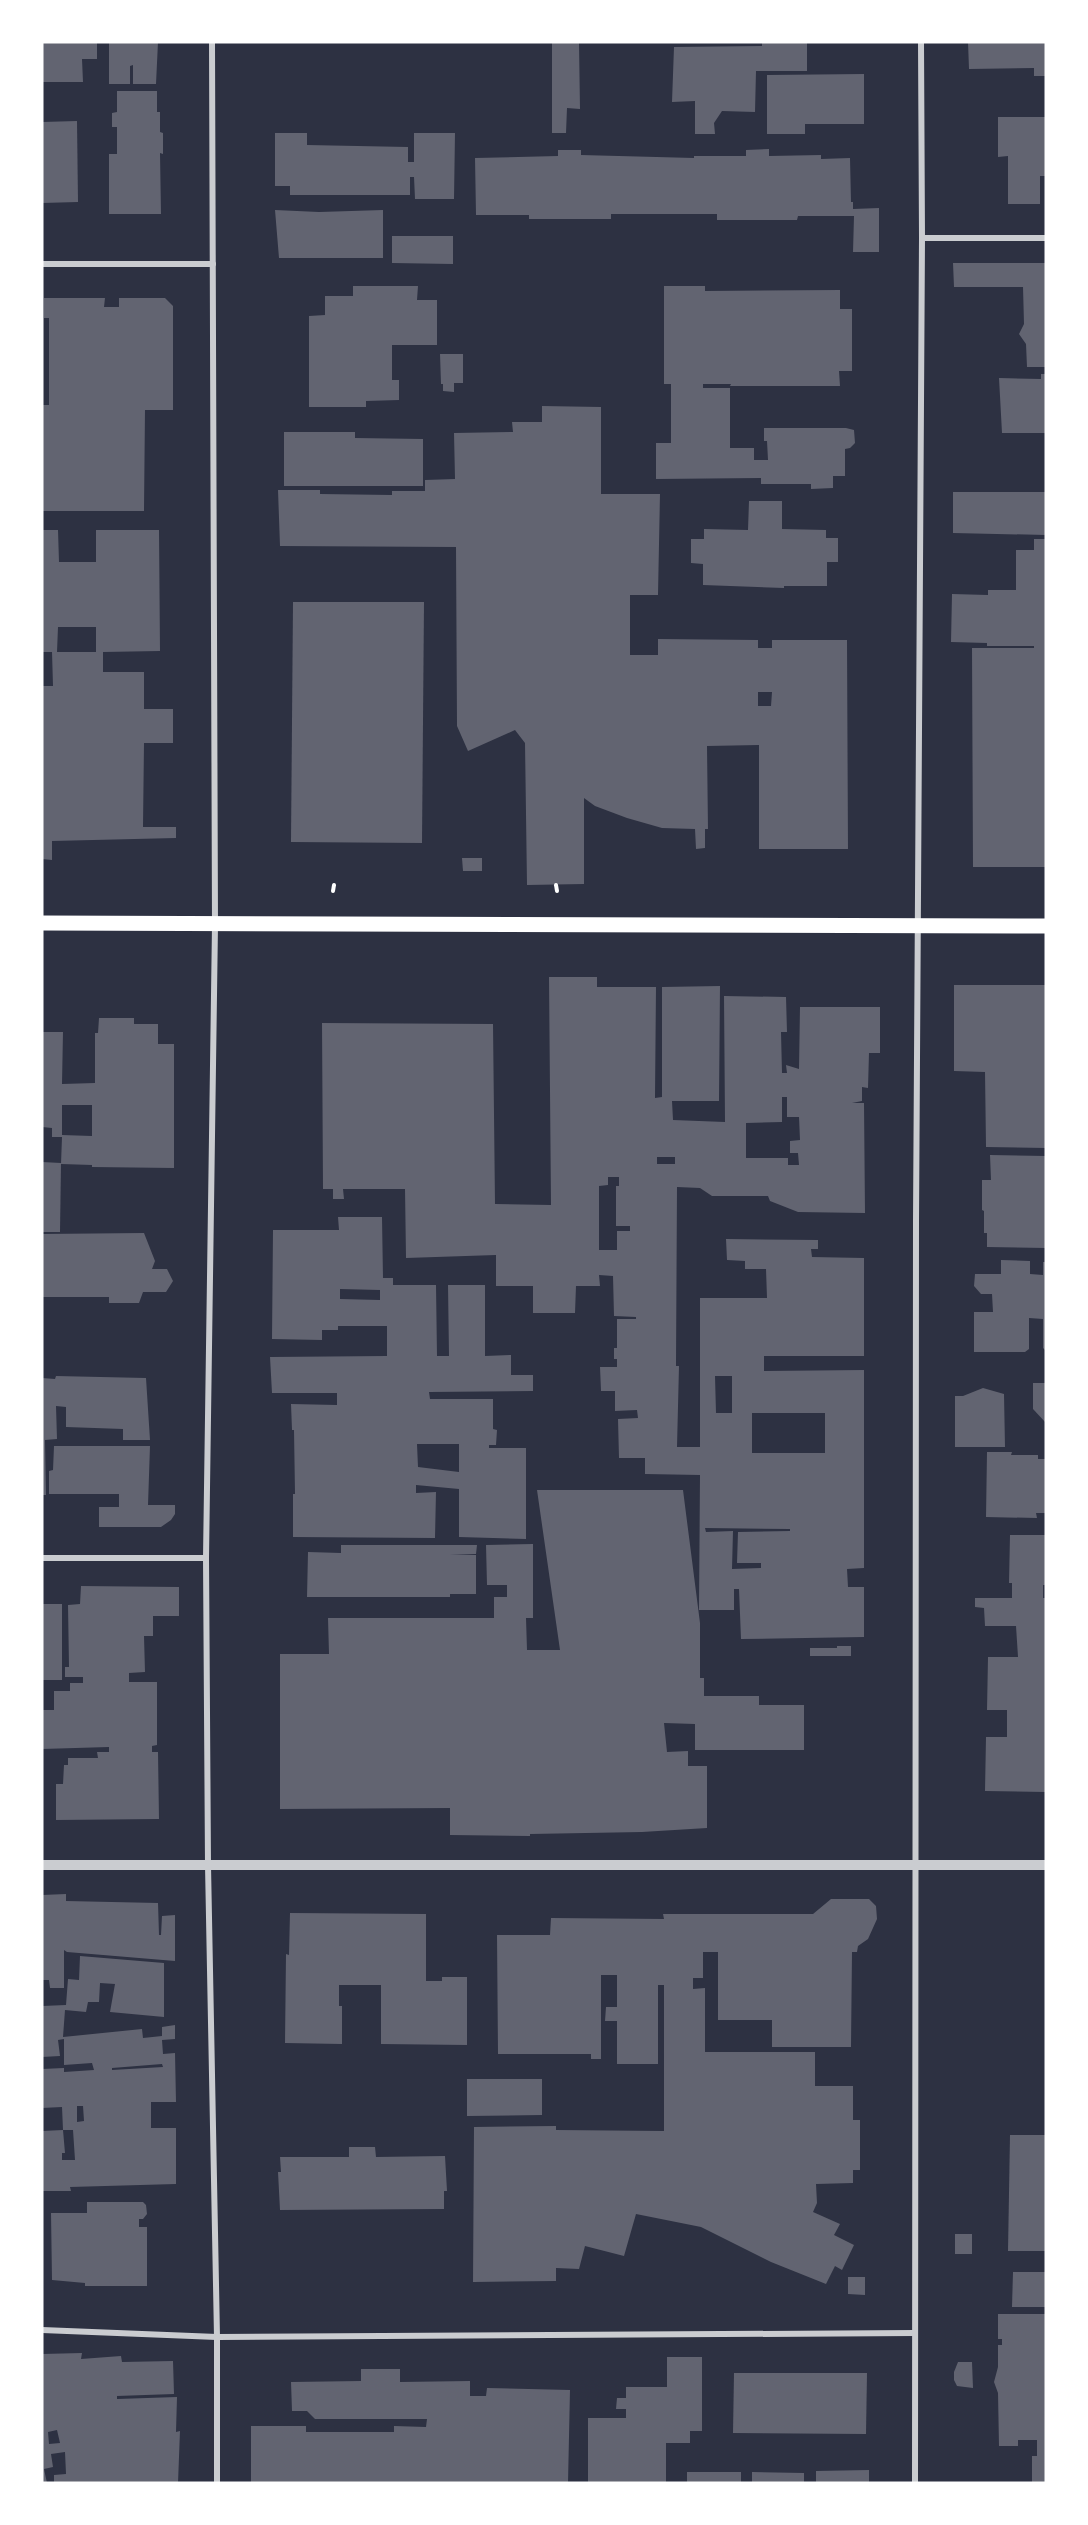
<svg xmlns="http://www.w3.org/2000/svg" width="1088" height="2525" font-family="Quicksand,sans-serif">
  <rect width="100%" height="100%" fill="#2d3142"/>
  <g fill="#626471" fill-rule="evenodd">
    <path d="M42,42h55v17h-15l1,23h-41z"/>
    <path d="M109,42h49l-2,42h-23v-19l-3,1v18h-21z"/>
    <path d="M552,42h27l1,67 -13,-1 -1,25h-14z"/>
    <path d="M762,42h45v29h-51l-1,41 -33,-1 -8,12 1,11h-20v-33l-23,1 2,-55 88,-1z"/>
    <path d="M968,42h78v34h-12v-8l-65,1z"/>
    <path d="M864,74v50h-59v10h-38v-59z"/>
    <path d="M117,91h40v21h3v20l3,1v21l-3,-1 1,61h-52v-60h8v-27h-5v-14l5,-1z"/>
    <path d="M998,117h48v59h-6v28h-32v-48l-10,1z"/>
    <path d="M77,121l1,81 -36,1v-81z"/>
    <path d="M275,133h32v12l101,2v15h6v-29h41l-1,66h-39l-1,-22h-4v18h-120v-9h-15z"/>
    <path d="M769,149v7l52,-1v4l29,-1 1,44h2v7l26,-1v44h-26l1,-36h-56l-1,4h-80v-6h-106v5h-82v-4h-53l-1,-57 83,-2v-6h23v5l113,3v-2h52v-6z"/>
    <path d="M275,210l44,2 64,-2v48h-104z"/>
    <path d="M392,236h61v28l-61,-1z"/>
    <path d="M953,263h93v104h-19l-1,-23 -7,-10 5,-10 -1,-37h-69z"/>
    <path d="M353,286h65l-1,14h20v45h-45v35h7v20l-33,1v6h-57v-91l16,-1v-19h28z"/>
    <path d="M664,286h41v5l135,-1v19h12v62h-13l1,15h-110l1,-2h-28v4h27v60h24v12h14l-1,-19h-3v-13h82l8,2 1,13 -5,5 -5,1v27h-12v12l-22,1v-5h-50v-6l-105,1v-36h15v-59h-7z"/>
    <path d="M44,298h61l-1,9h15v-9h46l8,8v104h-28l-1,101h-102v-106h7v-87h-5z"/>
    <path d="M440,354h23v29h-9v9l-11,-1v-7h-2z"/>
    <path d="M1041,374h5v59h-44l-3,-55 42,1z"/>
    <path d="M542,406l59,1v87h59l-2,101h-28v60h28v-16l100,1v8h14v-8h75l1,209h-89v-104l-52,1 1,83h-3v19l-9,1 -1,-20 -33,-1 -35,-10 -32,-12 -11,-8v86l-57,1 -2,-142 -10,-13 -47,21 -11,-25 -1,-179 -176,-1 -2,-56h42v4l72,1v-4h33v-11l30,-1 -1,-46 59,-1 -1,-10h30zM758,692h14l-1,14h-13z"/>
    <path d="M284,432h71v6l68,1v47h-139z"/>
    <path d="M953,492h93v43l-93,-2z"/>
    <path d="M749,501h33v28l44,1v8h12v24h-11v24h-43v2l-81,-3v-21l-12,-1v-24h13v-10l44,1z"/>
    <path d="M42,530h16l1,32h37v-32h63l1,121 -57,1v20h41v37h29v34h-29l-1,84h33v11l-124,3v19l-10,-1v-173h11l-1,-34h-10zM58,627h38v25h-39z"/>
    <path d="M1034,539h12v328h-73l-1,-219h62v-2h-47v-3l-36,-1 1,-48 36,1v-5h28v-40h18z"/>
    <path d="M293,602h131l-2,241 -131,-1z"/>
    <path d="M462,858h20v13h-19z"/>
    <path d="M549,977h48v10h59l-1,111 7,-1v-110l58,-1 -1,115h-47l1,19 52,2 -1,-126 62,1 1,35h-6l1,41h5l-1,-8 13,4 1,-62h80v46h-11l-1,35 -6,-1v14l-10,2h12l1,110 -67,-1 -28,-11 -2,-5h-56l-12,-8 -23,-1 -1,179h3l-2,81h23v-149h67l-1,-29h-21v-8l-18,-1 -1,-21 92,1v9h-7l1,8 52,1v98h-100v15l100,-1v198l-17,1 1,18h16v50l-123,2 -2,-50h-5v21h-35l1,-135 -55,-1v-16h-26l-1,-39 20,-1 -1,-8 -22,1v-20h-14l-1,-24h17v-8h-3v-11h3v-29h19v-2l-22,-1 -1,-40 -14,-1 1,11h-24l-1,27h-42v-27h-37v-31l-90,3 -1,-69h-62l1,10h-11v-10h-10l-1,-166 171,1 2,180 56,1zM782,1097h5v20h12l1,23 -10,1v12h8l1,12h-11v-7h-42v-35l36,-1zM657,1157h18v7h-18zM608,1177h11v9h-3v40h14v5h-13v19h-18v-64l9,-1zM715,1376h17v37h-16zM752,1413h73v40h-73zM705,1528l85,1v2l-52,1 -1,31h24v5l-29,1 1,-38 -27,1z"/>
    <path d="M954,985h92v163l-60,-1 -1,-75 -31,-1z"/>
    <path d="M99,1018h35v6h24v20h16v124l-82,-1v-2l-31,-1 1,-27h-10v-9l-10,-1v-95h21l-1,52 33,-1v-50h3zM62,1105h30v31l-30,-1z"/>
    <path d="M990,1155l56,1v92l-59,-1v-14h-3v-22l-2,-1v-30h9z"/>
    <path d="M42,1162l19,1 -1,69h-18z"/>
    <path d="M338,1217h44l1,61h10v7h43l1,71h12l-1,-71h37v71l26,-1v20h22v16l-104,1 1,7h63v30l4,1 -1,15h-7v3h37v91l-67,-2v-48l-43,-4v8l20,-1 -1,46 -142,-1v-43h2l-1,-64h-2l-1,-26 46,1v-12h-65l-2,-36 117,-1v-30h-49v4h-16v10l-50,-1 1,-109h66zM340,1289l40,1v10l-40,-1zM417,1444h42v28l-41,-5z"/>
    <path d="M144,1233l11,28 -3,8h15l6,12 -7,11h-23l-4,11h-30v-6h-67v-63z"/>
    <path d="M1001,1260l29,1v13l13,1v-13h3v89l-3,-3v-29l-14,-1v31l-4,3h-51v-40h19l-1,-18h-11l-7,-8 1,-12h26z"/>
    <path d="M56,1376l90,2 4,62h-27v-11l-57,-2v-20l-10,-1 1,33 -12,1 1,55h-4v-117l13,1z"/>
    <path d="M1033,1383h13v40l-13,-14z"/>
    <path d="M983,1388l21,6 1,53h-50v-51h8z"/>
    <path d="M54,1446h96l-2,59h27v9l-4,6 -10,7h-62v-20h20v-13h-70v-23l4,-1z"/>
    <path d="M987,1452h25l-1,3h27v4h8v54h-10l1,5 -51,-1z"/>
    <path d="M537,1490h146l17,133v55h4v18h55v9h45v45h-109v-26l-31,-1 3,29 21,-1v15h19v62l-65,4 -112,2v2l-80,-1v-27l-170,1v-155h49l-1,-36h166v-21h13v-12h-20l-1,-40 47,-1v74h-7l1,32h33z"/>
    <path d="M1010,1535h36v50h-3v13h3v194l-61,-1 1,-54h21v-27h-20l1,-53h30l-2,-31h-31l-1,-18 -9,-1v-9h37v-15h-3z"/>
    <path d="M341,1545h136l-1,9 -26,1h26v39h-26v3h-143l1,-45 33,1z"/>
    <path d="M81,1586l98,1v29h-26v20h-9l1,36 -16,1v9h28v63l-5,1v6h6l1,67 -103,1v-36h7l1,-19h4v-7h30l-1,-6h12v-5l-67,2v-39h12v-19h16v-8h13v-6h-18v-10h4l-1,-62 12,-1z"/>
    <rect x="42" y="1604" width="20" height="76"/>
    <path d="M837,1646h14v10h-41v-8h27z"/>
    <path d="M66,1894v7l92,2 1,32h2l1,-19 13,-1v46l-108,-9 -3,-2v38h-14l-1,-8h-7v-85z"/>
    <path d="M831,1899h38l7,7 1,13 -9,20 -10,7 -1,6h-5l-1,95h-79v-27h-54v-68h-15v26h-10v11l12,-1v64h110v34h38v34h7v50h-7v13l-37,1 1,19 -4,9 27,12 -6,11 20,10 -12,25 -7,-4 -9,18 -55,-22 -70,-35 -65,-13 -12,42 -39,-10 -6,23 -23,-1v13l-83,1 1,-155 82,-1v4l108,1v-146h-6v79h-41v-43h-12l1,-14h11v-32h-16v84h-10v-5h-93l-1,-119h53l1,-17 113,1 -1,-5h150z"/>
    <path d="M290,1913l136,1v67h16v-4h25v68l-86,-1v-59h-42v21h3v38l-57,-1 1,-89 3,1z"/>
    <path d="M80,1956l84,7v54l-54,-5 5,-28 -15,-1 -1,19h-11l-2,10 -21,-2 -2,27 79,-8 1,9 19,-2v-9l13,-2v14l-13,1 1,14 12,-1 1,49h-25v26h25v56l-106,3 1,4h-29v-60l21,-1 2,23h-3v7h13l-2,-30h-10l-1,-23 -20,1v-39l22,-1v4l30,-2 -2,-7 -28,2v-26l-6,1 2,16 -18,1v-51l24,-1 2,-26 11,1zM162,2064l1,3 -51,3v-2zM77,2106h6l1,15 -7,1z"/>
    <path d="M467,2079h75v36l-75,1z"/>
    <path d="M1010,2135h36v116h-38z"/>
    <path d="M349,2147h26l1,10 69,-1 2,35h-3v18l-164,1 -2,-38h3l-1,-15h69z"/>
    <path d="M87,2202h56l3,3 1,9 -4,5h-4v8h8v59h-62v-3l-33,-3 -1,-67h36z"/>
    <rect x="955" y="2234" width="17" height="20"/>
    <path d="M1013,2272h33v35h-34z"/>
    <path d="M848,2277h17v18l-17,-1z"/>
    <path d="M998,2314h48v169h-14v-27h5v-16h-19v6h-19l-1,-53 -4,-11 4,-15v-22h4v-6h-4z"/>
    <path d="M82,2353l-1,6 40,-3 1,6 51,-1 1,33 -57,2v3l60,-2 -1,35 4,-1 -2,52h-124v-8l12,-1 -1,-22 -14,2 2,13 -9,2 3,14h-5v-129zM57,2430l3,13 -11,1 -1,-12z"/>
    <path d="M667,2357h35v74h-12v12h-24v40h-78v-65h38v-9h-10l1,-11h9v-11h41z"/>
    <path d="M958,2362h14l1,26 -16,-2 -3,-6v-8z"/>
    <path d="M361,2369h39v13l70,-1v15h16l1,-8 83,2 -2,93h-317v-57h55v6h88v-6l32,1 1,-8h-112l-8,-8h-15l-1,-29 70,-1z"/>
    <path d="M734,2373h133l-1,61 -133,-1z"/>
    <path d="M869,2470v13h-53v-12z"/>
    <rect x="687" y="2472" width="54" height="11"/>
    <path d="M752,2472l52,1v10h-52z"/>
  </g>
  <g fill="none" stroke-linecap="round" stroke-linejoin="round">
    <g stroke="#fff" stroke-width="4">
      <path d="M556,885l1,6"/>
      <path d="M333,891l1,-6"/>
    </g>
    <g stroke="#caccd0" stroke-width="6">
      <path d="M212,42l3,883 -9,633 2,307 9,472v146"/>
      <path d="M922,238h124"/>
      <path d="M42,264h171"/>
      <path d="M42,1558h164"/>
      <path d="M42,2330l175,7 698,-4"/>
      <path d="M915,2483l1,-1261 6,-984 -1,-196"/>
    </g>
    <path stroke="#caccd0" stroke-width="10" d="M42,1865h1004"/>
    <path stroke="#fff" stroke-width="15" d="M42,923l1004,3"/>
  </g>
  <rect width="1088" height="2525" fill="none" stroke="#ffffff" stroke-width="87"/>
</svg>
